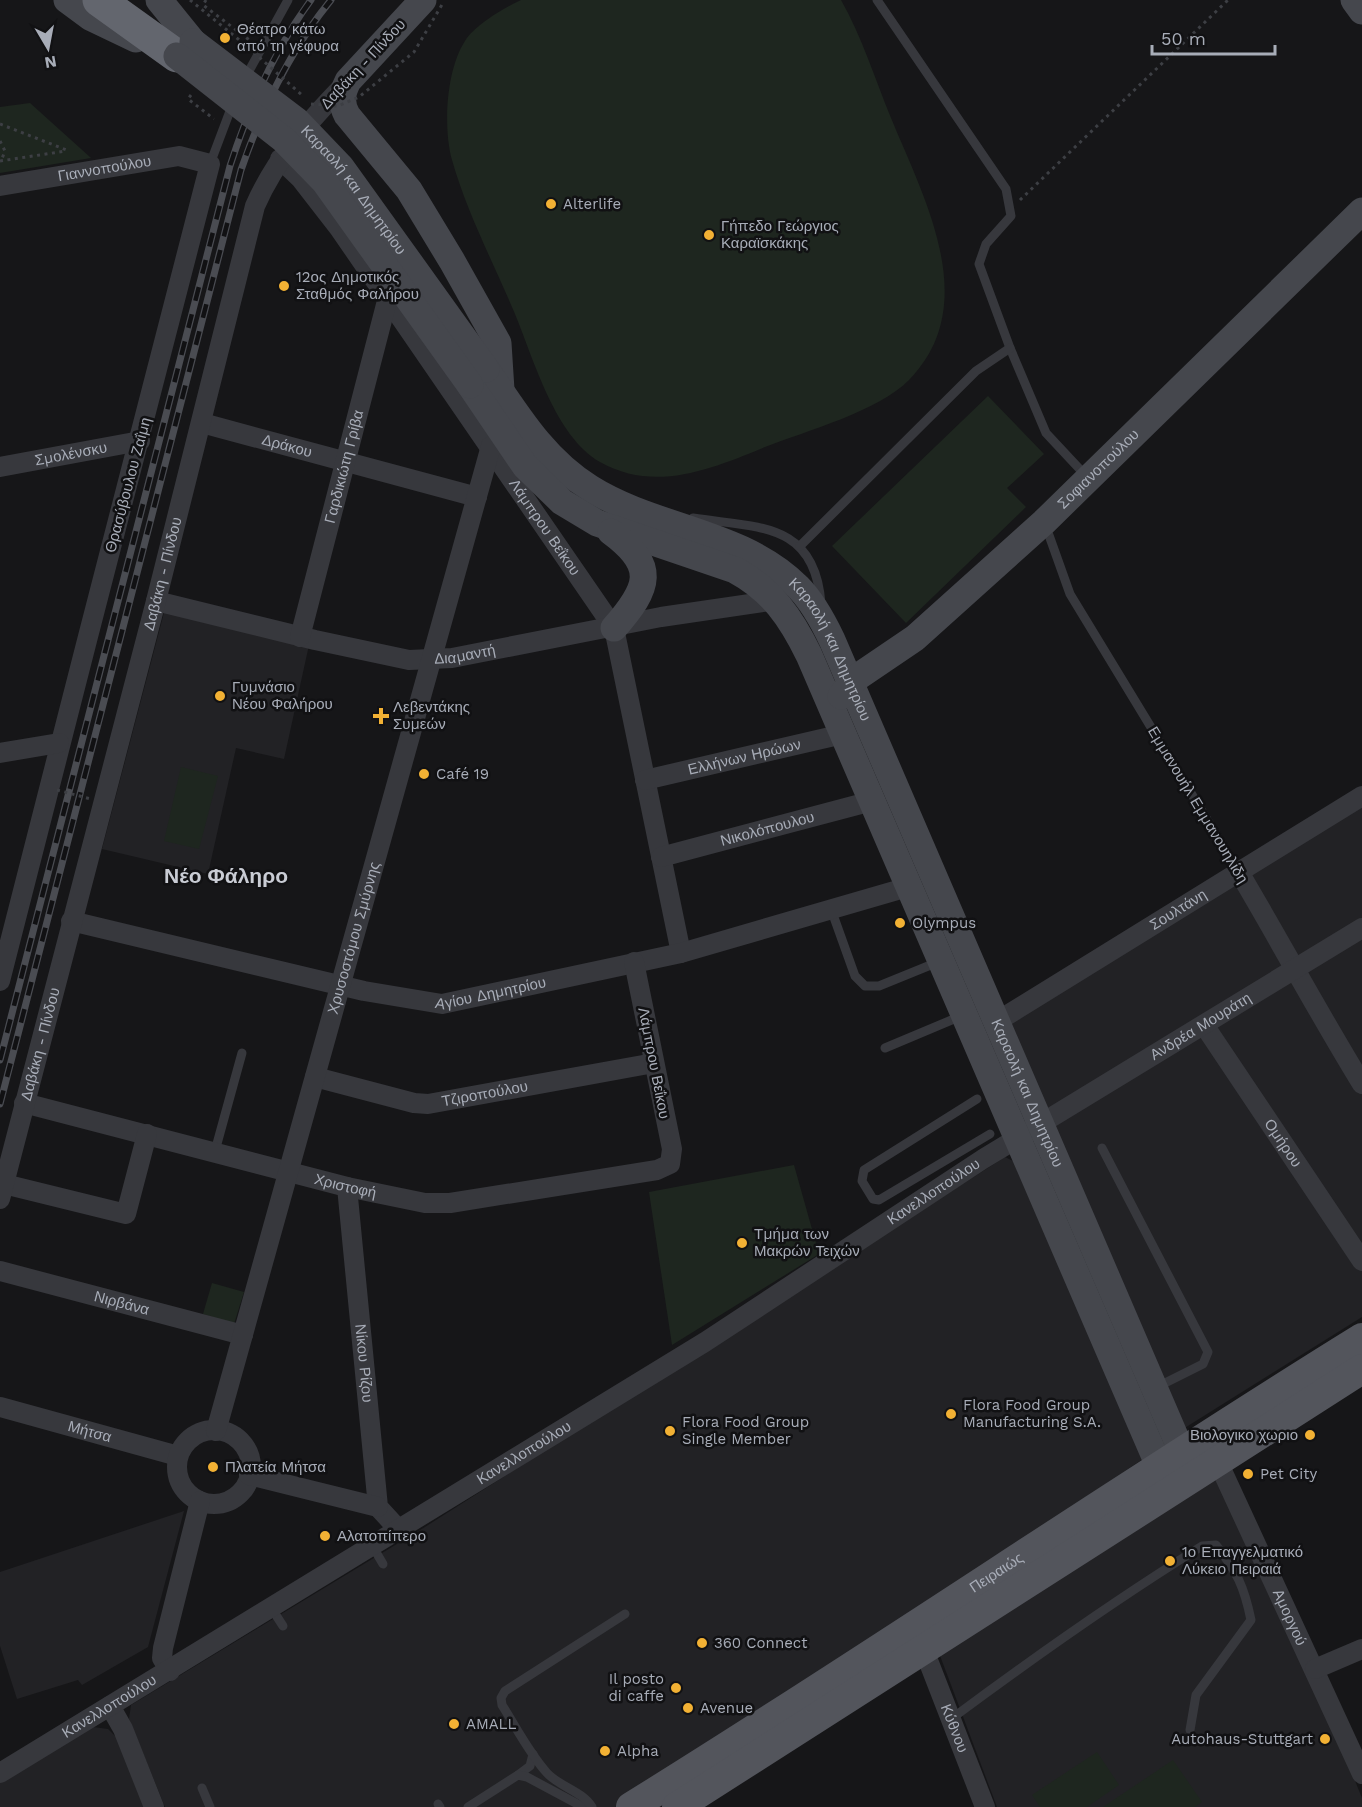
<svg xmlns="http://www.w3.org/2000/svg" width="1362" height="1807" font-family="'Work Sans',sans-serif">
  <rect width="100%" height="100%" fill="#161618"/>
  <g fill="#222225">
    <path d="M165,609l144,36 -25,114 -48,-11 -28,126 -106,-25z"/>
    <path d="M1362,803v514l-179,112 -175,-407z"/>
    <path d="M1005,1157l8,4 130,298 -521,348h-457l-36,-88 2,-14 294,-178z"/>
    <path d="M1219,1469l98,218 45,111v9h-365l-58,-154z"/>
    <path d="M184,1511l-36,136 -66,38 -4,-5 -61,19 -17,-53v-74z"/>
    <path d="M93,1727l15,2 10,10 26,68h-144v-26z"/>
  </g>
  <g fill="#1e261f">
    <path d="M521,0h320c21,37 34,79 50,118 33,80 92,187 18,262 -30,31 -103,51 -144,67 -54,22 -110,46 -165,15 -45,-26 -66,-102 -85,-148 -21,-50 -48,-101 -63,-154 -9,-32 -6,-90 13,-119 10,-16 39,-33 56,-41z"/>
    <path d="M30,103l61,55 -91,15v-66z"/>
    <path d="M988,396l56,58 -37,34 19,19 -120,116 -74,-77z"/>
    <path d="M181,767l37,9 -19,73 -35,-8z"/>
    <path d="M794,1165l25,89 -147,91 -23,-153z"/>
    <path d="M212,1283l32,9 -10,32 -31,-10z"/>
    <path d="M1097,1752l22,33 -32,22h-47l-8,-12z"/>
    <path d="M1173,1760l29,42 -7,5h-92z"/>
  </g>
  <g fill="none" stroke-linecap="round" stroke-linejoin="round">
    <g stroke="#3d3f44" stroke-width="3" stroke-dasharray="3 4.5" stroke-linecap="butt">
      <path d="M206,0l-3,5 49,37"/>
      <path d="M191,95l-3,4 26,20"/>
      <path d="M0,124l69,27"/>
      <path d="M0,141l5,10 -4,10"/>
      <path d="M0,161l66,-10"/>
      <path d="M1020,200l208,-200"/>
    </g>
    <g stroke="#37383d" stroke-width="9">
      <path d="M877,0l129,189 5,27 -25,28 -7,20 31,84 36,85 42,45"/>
      <path d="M244,80l44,-80"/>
      <path d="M210,164l23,-61"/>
      <path d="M693,518c64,10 122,3 128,86"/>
      <path d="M1045,524l25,70 169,278"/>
      <path d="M800,546l176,-175 34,-23"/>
      <path d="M831,909l24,67 10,10h14l59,-24"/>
      <path d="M885,1048l76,-32"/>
      <path d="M977,1099l-113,71 -2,11 11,18 6,1 111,-66"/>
      <path d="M1102,1148l106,204 -5,12 -46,23"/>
      <path d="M215,1151l27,-98"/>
      <path d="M373,1547l10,17"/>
      <path d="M272,1609l11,17"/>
      <path d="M951,1719c82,-61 164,-119 251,-173l14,-1c21,27 28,41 35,75l-55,75 -6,35"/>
      <path d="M518,1775l12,-9 3,-12"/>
      <path d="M202,1788l8,19"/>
      <path d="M438,1804l2,3"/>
      <path d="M468,1807l50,-32 9,2 56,30"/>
      <path d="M592,1807c-10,-16 -32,-20 -45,-34 -18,-20 -31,-46 -45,-68l-1,-7 4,-7 120,-77"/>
    </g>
    <g stroke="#37383d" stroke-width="20">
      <path id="s1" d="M280,159l21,20 38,49 275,400 67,325"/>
      <path id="s2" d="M0,186l179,-30 31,8c-69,273 -142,544 -210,817"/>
      <path id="s3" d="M202,423l275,74"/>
      <path id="s4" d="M0,467l140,-26"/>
      <path id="s5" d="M156,601l159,39 94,20 43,-2 209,-41 115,-17"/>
      <path id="s6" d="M300,637l88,-340"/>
      <path d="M0,753l59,-10"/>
      <path id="s7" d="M645,780l198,-46"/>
      <path id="s8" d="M661,857l211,-56"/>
      <path d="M1239,872c42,71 80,142 123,212"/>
      <path id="s9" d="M71,921l293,70 78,13 239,-51 227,-66"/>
      <path id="s10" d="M996,1022l366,-226"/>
      <path id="s11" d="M1204,1025l158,236"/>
      <path id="s12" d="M315,1077l99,26 14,1 226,-41"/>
      <path id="s13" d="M24,1103l323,84 78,16h25l207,-33 13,-6 2,-15 -38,-187"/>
      <path d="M4,1184l122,30 21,-80"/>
      <path id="s14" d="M347,1187l31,320 22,24"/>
      <path id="s15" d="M0,1199l156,-598 99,-395c21,-48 55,-86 91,-123"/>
      <path id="s16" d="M0,1271l243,64"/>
      <path id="s17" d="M0,1407l178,49"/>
      <circle cx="214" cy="1467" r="37"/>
      <path id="s18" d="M216,1431l275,-985"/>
      <path id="s19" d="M1218,1462l144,312"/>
      <path d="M249,1475l129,32"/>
      <path id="s20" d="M924,1650l61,157"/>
      <path d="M1315,1669l47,-20"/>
      <path d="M170,1671l-8,-13 1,-10 37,-147"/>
      <path d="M110,1706l13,23 31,78"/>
      <path id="s21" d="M0,1773l705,-431 278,-183 379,-231"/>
    </g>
    <g stroke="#45474d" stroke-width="27">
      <path d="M67,0l23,17 46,22"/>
      <path d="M159,0l34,42"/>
      <path d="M423,0l-75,81c-6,12 -8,21 -1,34l62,75 43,71 46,82 3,47"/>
      <path d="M1354,0l8,11"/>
      <path id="s22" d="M486,369c30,44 57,90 104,119 65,41 152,43 208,99 15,15 25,34 34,53l358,831"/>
      <path d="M470,385l55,81 37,36 35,21 138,47c37,20 56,48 74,85l359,832"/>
      <path d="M611,532c46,34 39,55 3,96"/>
      <path id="s23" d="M841,696l15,-18 59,-40 129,-116 318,-311"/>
    </g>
    <g stroke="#53555c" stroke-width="30">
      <path id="s24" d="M631,1807c246,-152 485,-317 731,-469"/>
      <path d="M677,1807l685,-438"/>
    </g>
    <path stroke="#63666e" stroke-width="33" d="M99,0l78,56"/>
    <defs>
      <g id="rail">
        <path d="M0,1060l230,-894c19,-59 45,-117 81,-166"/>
        <path d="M0,1104l241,-934c21,-61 49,-120 90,-170"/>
      </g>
    </defs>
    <use href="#rail" stroke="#4a4c52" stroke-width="7"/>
    <use href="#rail" stroke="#111113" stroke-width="4.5" stroke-dasharray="14" stroke-linecap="butt"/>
    <g stroke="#3d3f44" stroke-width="3" stroke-dasharray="3 4.5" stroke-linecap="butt">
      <path d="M190,0l53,43 60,53"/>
      <path d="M311,104l27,2 21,-9 55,-45 29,-49"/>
      <path d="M57,790l34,9"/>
    </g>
    <g stroke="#45474d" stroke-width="27">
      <path id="s25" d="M193,42l104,79 44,46 145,202"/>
      <path d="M177,56l107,84 40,41 146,204"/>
    </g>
  </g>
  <g fill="#f2b134" stroke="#111113" stroke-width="2">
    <circle cx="225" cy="38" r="6"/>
    <circle cx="551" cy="204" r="6"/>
    <circle cx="709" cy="235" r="6"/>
    <circle cx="284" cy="286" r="6"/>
    <circle cx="220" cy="696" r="6"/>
    <path d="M378 707h6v6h6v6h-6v6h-6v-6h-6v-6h6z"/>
    <circle cx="424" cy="774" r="6"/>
    <circle cx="900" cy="923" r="6"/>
    <circle cx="742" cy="1243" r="6"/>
    <circle cx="951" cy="1414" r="6"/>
    <circle cx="670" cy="1431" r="6"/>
    <circle cx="1310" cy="1435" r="6"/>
    <circle cx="213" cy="1467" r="6"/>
    <circle cx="1248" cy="1474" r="6"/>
    <circle cx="325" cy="1536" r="6"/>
    <circle cx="1170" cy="1561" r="6"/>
    <circle cx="702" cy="1643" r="6"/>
    <circle cx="676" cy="1688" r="6"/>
    <circle cx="688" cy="1708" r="6"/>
    <circle cx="454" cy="1724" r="6"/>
    <circle cx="1325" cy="1739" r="6"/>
    <circle cx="605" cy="1751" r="6"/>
  </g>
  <g text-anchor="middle" stroke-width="5" stroke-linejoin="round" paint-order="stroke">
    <g font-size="15" fill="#a8adb8" stroke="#111113" text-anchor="start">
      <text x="237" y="34">Θέατρο κάτω<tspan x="237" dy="17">από τη γέφυρα</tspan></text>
      <text x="563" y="209">Alterlife</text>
      <text x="721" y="231">Γήπεδο Γεώργιος<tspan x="721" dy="17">Καραϊσκάκης</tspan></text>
      <text x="296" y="282">12ος Δημοτικός<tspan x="296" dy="17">Σταθμός Φαλήρου</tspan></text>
      <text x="232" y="692">Γυμνάσιο<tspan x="232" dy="17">Νέου Φαλήρου</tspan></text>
      <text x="393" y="712">Λεβεντάκης<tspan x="393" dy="17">Συμεών</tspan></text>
      <text x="436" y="779">Café 19</text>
      <text x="912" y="928">Olympus</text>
      <text x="754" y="1239">Τμήμα των<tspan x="754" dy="17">Μακρών Τειχών</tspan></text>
      <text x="963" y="1410">Flora Food Group<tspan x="963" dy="17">Manufacturing S.A.</tspan></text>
      <text x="682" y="1427">Flora Food Group<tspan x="682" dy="17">Single Member</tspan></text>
      <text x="1298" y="1440" text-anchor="end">Βιολογικο χωριο</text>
      <text x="225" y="1472">Πλατεία Μήτσα</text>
      <text x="1260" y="1479">Pet City</text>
      <text x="337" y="1541">Αλατοπίπερο</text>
      <text x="1182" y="1557">1ο Επαγγελματικό<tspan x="1182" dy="17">Λύκειο Πειραιά</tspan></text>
      <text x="714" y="1648">360 Connect</text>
      <text x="664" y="1684" text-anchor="end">Il posto<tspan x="664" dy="17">di caffe</tspan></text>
      <text x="700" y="1713">Avenue</text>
      <text x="466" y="1729">AMALL</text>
      <text x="1313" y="1744" text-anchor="end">Autohaus-Stuttgart</text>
      <text x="617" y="1756">Alpha</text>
    </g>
    <g font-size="15" fill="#a8adb8" stroke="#111113">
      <text transform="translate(363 64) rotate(-47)" y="5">Δαβάκη - Πίνδου</text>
      <text dy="5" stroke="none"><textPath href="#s2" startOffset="106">Γιαννοπούλου</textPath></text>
      <text dy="5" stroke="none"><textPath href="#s25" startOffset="220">Καραολή και Δημητρίου</textPath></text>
      <text dy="5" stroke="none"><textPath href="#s3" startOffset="88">Δράκου</textPath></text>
      <text dy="5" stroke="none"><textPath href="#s4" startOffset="72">Σμολένσκυ</textPath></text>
      <text dy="5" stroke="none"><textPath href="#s6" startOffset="176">Γαρδικιώτη Γρίβα</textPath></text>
      <text dy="5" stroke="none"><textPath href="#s23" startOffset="344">Σοφιανοπούλου</textPath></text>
      <text transform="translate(128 485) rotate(-75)" y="5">Θρασύβουλου Ζαΐμη</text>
      <text dy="5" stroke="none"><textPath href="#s1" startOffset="454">Λάμπρου Βεΐκου</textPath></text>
      <text dy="5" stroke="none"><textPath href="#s15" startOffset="646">Δαβάκη - Πίνδου</textPath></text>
      <text dy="5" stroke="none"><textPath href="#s22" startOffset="462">Καραολή και Δημητρίου</textPath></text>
      <text dy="5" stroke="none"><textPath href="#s5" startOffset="316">Διαμαντή</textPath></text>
      <text dy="5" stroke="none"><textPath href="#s7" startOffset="102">Ελλήνων Ηρώων</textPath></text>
      <text transform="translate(1198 805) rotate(59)" y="5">Εμμανουήλ Εμμανουηλίδη</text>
      <text dy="5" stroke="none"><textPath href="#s8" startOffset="110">Νικολόπουλου</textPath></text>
      <text dy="5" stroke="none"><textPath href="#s10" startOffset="214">Σουλτάνη</textPath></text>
      <text dy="5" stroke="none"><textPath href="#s18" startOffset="512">Χρυσοστόμου Σμύρνης</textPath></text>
      <text dy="5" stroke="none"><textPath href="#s9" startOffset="430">Αγίου Δημητρίου</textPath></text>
      <text dy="5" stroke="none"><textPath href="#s21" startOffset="1414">Ανδρέα Μουράτη</textPath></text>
      <text dy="5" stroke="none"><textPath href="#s15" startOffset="160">Δαβάκη - Πίνδου</textPath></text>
      <text transform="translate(654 1063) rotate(79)" y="5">Λάμπρου Βεΐκου</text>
      <text dy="5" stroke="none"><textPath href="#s22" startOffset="948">Καραολή και Δημητρίου</textPath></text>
      <text dy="5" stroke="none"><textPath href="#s12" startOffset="174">Τζιροπούλου</textPath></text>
      <text dy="5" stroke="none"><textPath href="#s11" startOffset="142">Ομήρου</textPath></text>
      <text dy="5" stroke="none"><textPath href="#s13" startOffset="332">Χριστοφή</textPath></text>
      <text dy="5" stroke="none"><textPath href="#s21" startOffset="1100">Κανελλοπούλου</textPath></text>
      <text dy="5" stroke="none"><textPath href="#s16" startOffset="126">Νιρβάνα</textPath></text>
      <text dy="5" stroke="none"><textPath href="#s14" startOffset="177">Νίκου Ρίζου</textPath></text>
      <text dy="5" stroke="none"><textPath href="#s17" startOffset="93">Μήτσα</textPath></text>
      <text dy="5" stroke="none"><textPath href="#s21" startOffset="614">Κανελλοπούλου</textPath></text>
      <text dy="5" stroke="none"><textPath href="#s24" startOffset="434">Πειραιώς</textPath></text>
      <text dy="5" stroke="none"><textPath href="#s19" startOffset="171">Αμοργού</textPath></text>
      <text dy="5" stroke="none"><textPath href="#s21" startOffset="128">Κανελλοπούλου</textPath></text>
      <text dy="5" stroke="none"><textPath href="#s20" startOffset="84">Κύθνου</textPath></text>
    </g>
    <g font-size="21" font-weight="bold" fill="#c9ccd4" stroke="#111113">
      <text x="226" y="883">Νέο Φάληρο</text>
    </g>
  </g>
  <g transform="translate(48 48) rotate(170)" stroke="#111113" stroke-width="4.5" paint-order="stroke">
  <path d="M0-4.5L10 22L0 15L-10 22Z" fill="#a8adb8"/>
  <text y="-9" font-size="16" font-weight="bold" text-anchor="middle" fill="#a8adb8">N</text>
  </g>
  <path d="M1152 45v9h123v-9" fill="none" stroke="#a8adb8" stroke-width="3"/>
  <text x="1161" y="45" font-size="18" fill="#a8adb8" stroke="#111113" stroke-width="4.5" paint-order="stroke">50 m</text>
</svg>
